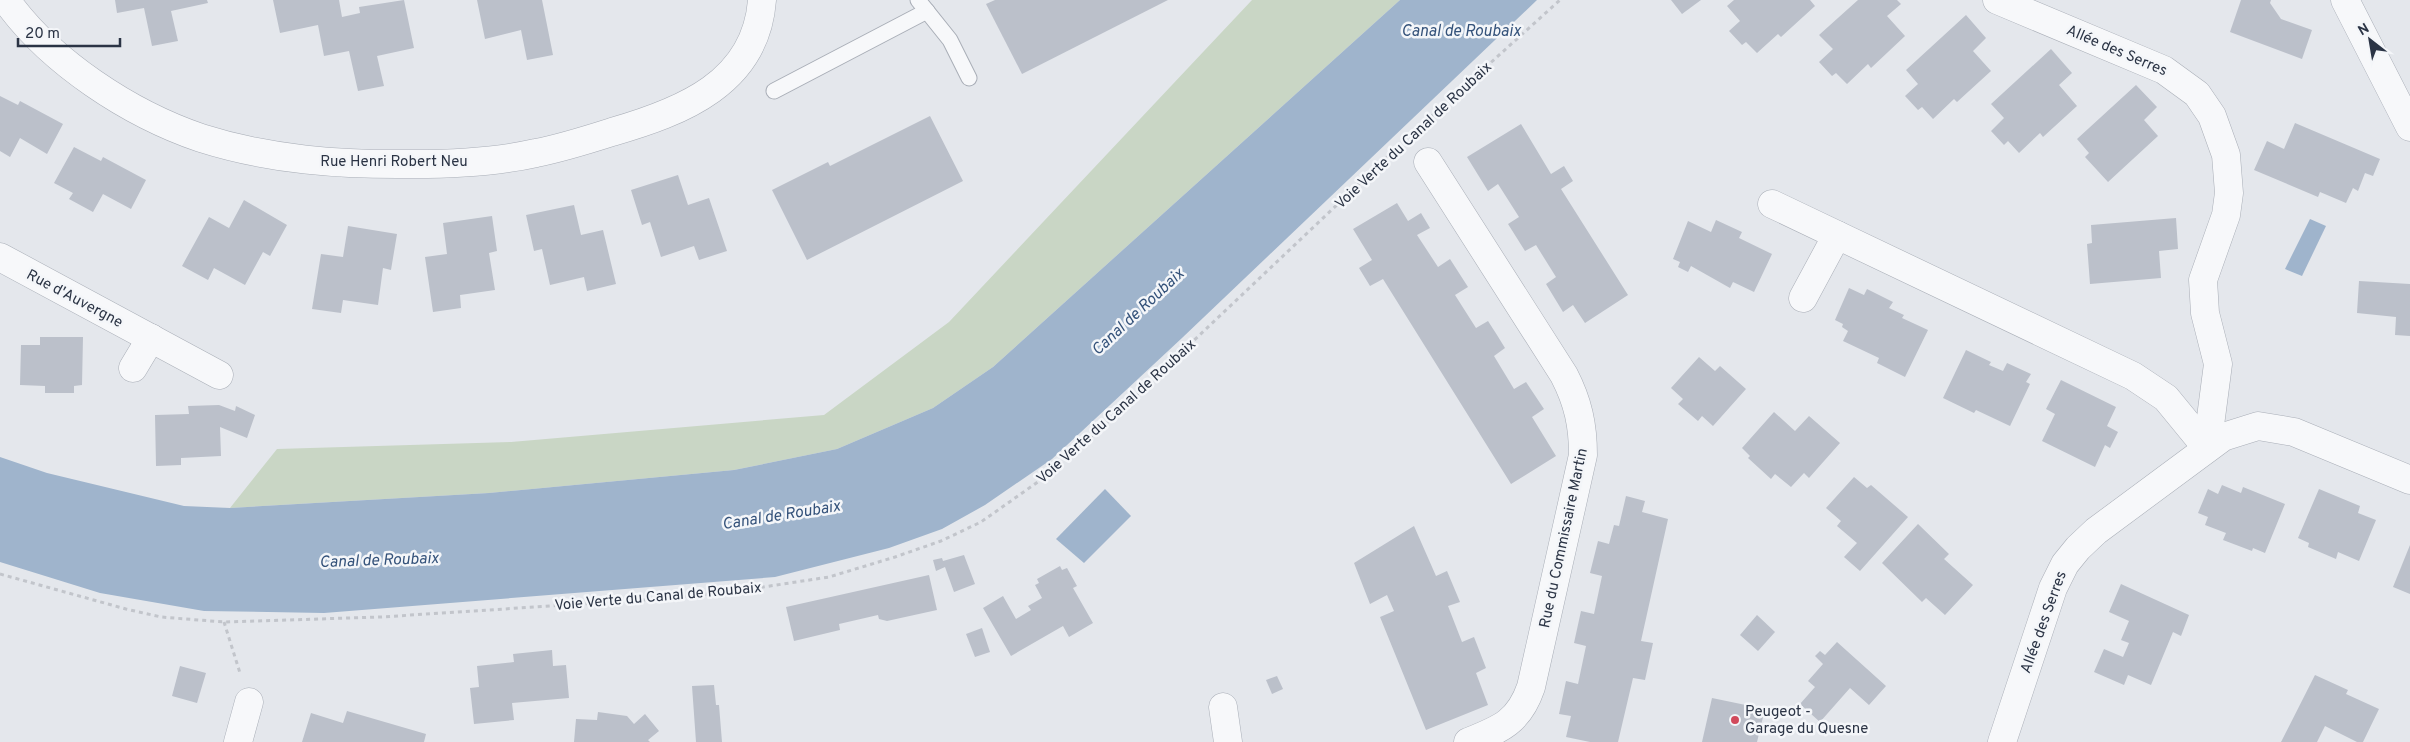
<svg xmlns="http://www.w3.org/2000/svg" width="2410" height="742" font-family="Overpass,sans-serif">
  <rect width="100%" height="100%" fill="#e4e7ec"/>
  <path fill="#c9d6c5" d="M1252,0h148l-407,367 -60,41 -96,41 -103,21 -245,23 -259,15 47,-59 234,-7 313,-27 125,-93z"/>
  <g fill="#9fb4cc">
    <path d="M1400,0h137l-355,338 -130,121 -67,46 -43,24 -53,19 -114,29 -451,36 -120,-2 -104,-18 -100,-31v-105l47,16 137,33 46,2 259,-15 245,-23 103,-21 96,-41 60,-41z"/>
    <path d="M2310,219l16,7 -24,50 -17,-7z"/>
    <path d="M1105,489l26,27 -47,47 -28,-24z"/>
  </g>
  <g fill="#bbc0ca">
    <path d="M115,0h92l1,3 -37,8 7,30 -26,5 -8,-38 -27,5z"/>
    <path d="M273,0h66l3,17 18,-4 -1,-6 45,-7 10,48 -37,8 7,30 -26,5 -9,-40 -25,5 -6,-31 -38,8z"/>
    <path d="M477,0h65l11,55 -26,5 -6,-30 -36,9z"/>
    <path d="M995,0h173l-146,74 -36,-70z"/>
    <path d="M1671,0h30l-19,14z"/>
    <path d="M1734,0h76l5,6 -34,31 -3,-3 -21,19 -11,-11 -4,3 -13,-14 11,-10 -13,-15z"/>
    <path d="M1858,0h39l4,4 -14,12 18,20 -34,32 -3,-4 -21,20 -11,-11 -4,3 -13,-14 14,-13 -14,-14z"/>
    <path d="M2241,0h30l-1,3 11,16 31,11 -10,29 -72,-27z"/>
    <path d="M1966,15l20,23 -13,13 18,20 -34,31 -3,-3 -21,20 -11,-12 -4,3 -13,-14 13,-12 -12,-14z"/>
    <path d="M2051,49l21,24 -13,12 18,21 -34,31 -3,-4 -21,20 -11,-12 -4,4 -13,-14 13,-13 -13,-14z"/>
    <path d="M2136,85l21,22 -13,13 14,16 -50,46 -23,-25 4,-4 -12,-14z"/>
    <path d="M0,96l18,9 2,-4 43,23 -16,30 -27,-16 -10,19 -10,-6z"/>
    <path d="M930,116l33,65 -156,79 -35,-70 56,-28 2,4z"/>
    <path d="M2295,123l85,36 -7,17 -8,-3 -7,18 -5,-3 -7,15 -26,-11 -2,5 -64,-27 13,-29 17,8z"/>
    <path d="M1521,124l30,50 13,-8 9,15 -12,8 67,106 -43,28 -12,-18 -10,7 -17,-28 10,-7 -20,-32 -11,6 -17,-27 11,-7 -21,-33 -10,7 -21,-34z"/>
    <path d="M74,147l27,14 2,-4 43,23 -15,29 -28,-15 -10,18 -24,-13 4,-6 -19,-10z"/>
    <path d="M678,175l10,30 21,-7 18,53 -28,9 -5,-14 -33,11 -11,-35 -8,3 -11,-35z"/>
    <path d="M244,200l43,25 -17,31 -7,-4 -18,33 -31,-17 -6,12 -26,-14 27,-49 20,11z"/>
    <path d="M1397,203l11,18 13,-8 9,15 -13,7 21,32 12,-8 18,28 -13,8 21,33 12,-7 9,14 8,13 -11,8 20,33 12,-7 18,27 -12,8 24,39 -45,28 -128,-205 -13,7 -11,-18 13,-8 -19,-31z"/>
    <path d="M574,205l7,30 22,-5 13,54 -29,7 -3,-14 -34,8 -8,-36 -8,2 -8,-36z"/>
    <path d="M492,216l5,35 -8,2 6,37 -35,5 1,13 -28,4 -8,-55 22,-3 -4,-31z"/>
    <path d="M2176,218l2,31 -19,2 2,27 -71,6 -3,-40 5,-1 -1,-18z"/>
    <path d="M1716,220l26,12 -3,6 33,16 -18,38 -21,-10 -3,6 -39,-22 -3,6 -10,-5 2,-5 -7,-3 15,-38 23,11z"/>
    <path d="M348,226l49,8 -6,36 -8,-2 -5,37 -35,-5 -2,13 -29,-4 9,-55 22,3z"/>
    <path d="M2359,281l51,3v52l-15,-1 1,-18 -39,-4z"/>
    <path d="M1849,288l15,7 3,-6 26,13 -4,6 15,7 -2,3 26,12 -23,47 -28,-14 2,-5 -36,-17 5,-10 -6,-4 1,-3 -8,-4z"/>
    <path d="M40,337h43l-1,48 -8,1v7h-29v-7l-25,-1 1,-40h19z"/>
    <path d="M1966,350l25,12 -2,3 14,6 4,-8 24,11 -5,8 4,2 -20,42 -34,-16 -2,3 -31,-15z"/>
    <path d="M1699,357l16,14 5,-5 26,23 -33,37 -11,-10 -4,5 -20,-17 5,-5 -12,-11z"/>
    <path d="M2061,380l55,27 -9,19 11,6 -8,16 -5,-3 -10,22 -53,-26 13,-27 -9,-5z"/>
    <path d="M219,405l16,6 1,-5 19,9 -8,23 -27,-11 1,29 -40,2v7l-25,1 -1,-51 34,-1 -1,-8z"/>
    <path d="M1774,412l21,19 14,-15 31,27 -31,35 -5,-5 -13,14 -16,-13 -4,5 -23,-21 2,-2 -8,-8z"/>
    <path d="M1854,477l13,11 4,-3 37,32 -48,54 -16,-14 13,-14 -20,-17 4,-5 -15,-13z"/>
    <path d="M2222,485l19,8 2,-6 42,17 -20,49 -12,-5 -1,3 -29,-11 3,-7 -21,-8 3,-8 -10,-4 10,-24 10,5z"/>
    <path d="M2319,489l41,17 -2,7 18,7 -17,41 -21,-9 -2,7 -28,-12 1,-4 -11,-5z"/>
    <path d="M1626,496l19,5 -3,11 26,7 -27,122 12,2 -8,37 -12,-2 -15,64h-28l-24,-5 5,-21 -12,-2 7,-33 12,3 8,-38 -12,-3 7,-32 13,3 8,-38 -12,-3 8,-32 11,3 5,-19 5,1z"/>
    <path d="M1918,524l31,30 -5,5 29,26 -28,30 -19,-17 -4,4 -40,-39z"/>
    <path d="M1414,526l22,50 11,-5 13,31 -12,4 14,36 12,-5 12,31 -10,5 12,32 -62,25 -46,-113 14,-6 -7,-16 -17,9 -16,-41z"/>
    <path d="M2410,545v49l-17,-7z"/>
    <path d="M964,555l11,29 -21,8 -9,-25 -9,4 -3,-11 9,-2 1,3z"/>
    <path d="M1060,566l2,4 5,-2 10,18 -4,2 20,35 -24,14 -6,-11 -52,30 -28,-48 20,-12 13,23 15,-9 -3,-4 14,-8 -7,-13 4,-2 -2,-4z"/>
    <path d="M929,575l8,35 -50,11 -8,-2 -1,-4 -39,9 1,6 -46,11 -8,-34z"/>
    <path d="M2121,584l68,31 -8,21 -8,-4 -22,53 -23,-10 -4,10 -30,-13 10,-23 19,8 6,-14 -8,-3 8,-19 -20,-9z"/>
    <path d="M1757,615l18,17 -17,19 -18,-16z"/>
    <path d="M982,628l8,24 -15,5 -9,-23z"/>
    <path d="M1837,642l49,44 -17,19 -19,-17 -30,34 -20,-18 15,-17 -7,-6 15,-17 -8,-8 5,-5 5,4z"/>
    <path d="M552,650l1,16 13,-1 3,33 -57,5 2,17 -40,4 -4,-36 9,-1 -2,-21 37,-4 -1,-8z"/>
    <path d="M180,666l26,7 -9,30 -25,-7z"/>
    <path d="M2315,675l33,15 -2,4 33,15 -16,33h-6l-32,-16 -8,16h-36z"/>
    <path d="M1277,676l6,13 -11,5 -6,-14z"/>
    <path d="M714,685l2,20h3l3,37h-26l-4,-56z"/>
    <path d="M1712,698l53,11 -8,33h-55z"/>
    <path d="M347,711l79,23 -2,8h-122l9,-29 32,10z"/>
    <path d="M598,712l29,4 7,8 11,-10 14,17 -11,9 2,2h-76l2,-23 21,1z"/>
  </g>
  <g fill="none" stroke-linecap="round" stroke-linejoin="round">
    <defs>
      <g id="service">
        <path d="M918,0l32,40 19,38"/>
        <path d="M774,91l153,-80"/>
      </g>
      <g id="minor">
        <path d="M6,0c44,62 124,114 195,138 69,22 140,27 213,26 40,0 82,-2 122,-11 26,-5 51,-13 76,-21 70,-20 144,-49 150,-132"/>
        <path d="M1997,0l167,70 33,24 15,22 14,39 3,38 -3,22 -23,65 2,33 13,51 -11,84"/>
        <path d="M2345,0l65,127"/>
        <path d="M1428,162l136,213c14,27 19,50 19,80l-52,232c-12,35 -30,42 -63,55"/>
        <path d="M1772,204l361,172 33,22 41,50"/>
        <path d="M0,257l219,118"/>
        <path d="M1803,298l34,-63"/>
        <path d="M133,368l18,-30"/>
        <path d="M1223,707l5,35"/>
        <path d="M238,742l11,-40"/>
        <path d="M2002,742l51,-154 12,-24 13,-16 18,-17 127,-94 35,-11 36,6 116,48"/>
      </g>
    </defs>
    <use href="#service" stroke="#a9aeb7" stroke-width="17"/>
    <use href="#minor" stroke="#a9aeb7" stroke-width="29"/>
    <g stroke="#c2c5cb" stroke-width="3" stroke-dasharray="4 4" stroke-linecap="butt">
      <path d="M1414,132l146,-132"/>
      <path d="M0,574l126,35 35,8 63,5 157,-5 292,-19 77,-9 79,-12 66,-20 46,-16 40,-19 61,-43 67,-58 291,-276"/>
      <path d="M224,622l16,51"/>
    </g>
    <use href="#service" stroke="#f7f8fa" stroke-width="15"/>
    <use href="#minor" stroke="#f7f8fa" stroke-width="28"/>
  </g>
  <circle fill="#d1495b" stroke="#f4f6f9" stroke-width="2" cx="1735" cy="720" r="5"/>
  <g text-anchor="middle" stroke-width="5" stroke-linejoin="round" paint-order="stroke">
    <g font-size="15" fill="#2b3445" stroke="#f4f6f9">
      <text transform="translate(2117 50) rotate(23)" y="5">Allée des Serres</text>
      <text transform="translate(1413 135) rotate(-43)" y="5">Voie Verte du Canal de Roubaix</text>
      <text x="394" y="166">Rue Henri Robert Neu</text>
      <text transform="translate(75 298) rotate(28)" y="5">Rue d'Auvergne</text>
      <text transform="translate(1116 411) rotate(-42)" y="5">Voie Verte du Canal de Roubaix</text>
      <text transform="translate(1563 538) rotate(-78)" y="5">Rue du Commissaire Martin</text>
      <text transform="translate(658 596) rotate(-5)" y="5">Voie Verte du Canal de Roubaix</text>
      <text transform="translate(2043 622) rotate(-70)" y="5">Allée des Serres</text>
    </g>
    <g font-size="15" fill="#2b3445" stroke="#f4f6f9" text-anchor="start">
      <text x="1745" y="716">Peugeot -<tspan x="1745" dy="17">Garage du Quesne</tspan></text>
    </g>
    <g font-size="16" font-style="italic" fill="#34527a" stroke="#f4f6f9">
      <text x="1461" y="36">Canal de Roubaix</text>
      <text transform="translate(1137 311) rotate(-43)" y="6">Canal de Roubaix</text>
      <text transform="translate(781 514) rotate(-9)" y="6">Canal de Roubaix</text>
      <text transform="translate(379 559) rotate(-2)" y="6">Canal de Roubaix</text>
    </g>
  </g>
  <g transform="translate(2370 40) rotate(329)" stroke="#f4f6f9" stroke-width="4" paint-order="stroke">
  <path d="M0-4L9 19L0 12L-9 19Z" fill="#2b3445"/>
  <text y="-8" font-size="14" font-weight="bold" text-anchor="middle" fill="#2b3445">N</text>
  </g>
  <path d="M18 38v8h102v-8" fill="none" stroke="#2b3445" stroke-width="2.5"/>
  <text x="25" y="38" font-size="15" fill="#2b3445" stroke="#f4f6f9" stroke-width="4" paint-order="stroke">20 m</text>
</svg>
